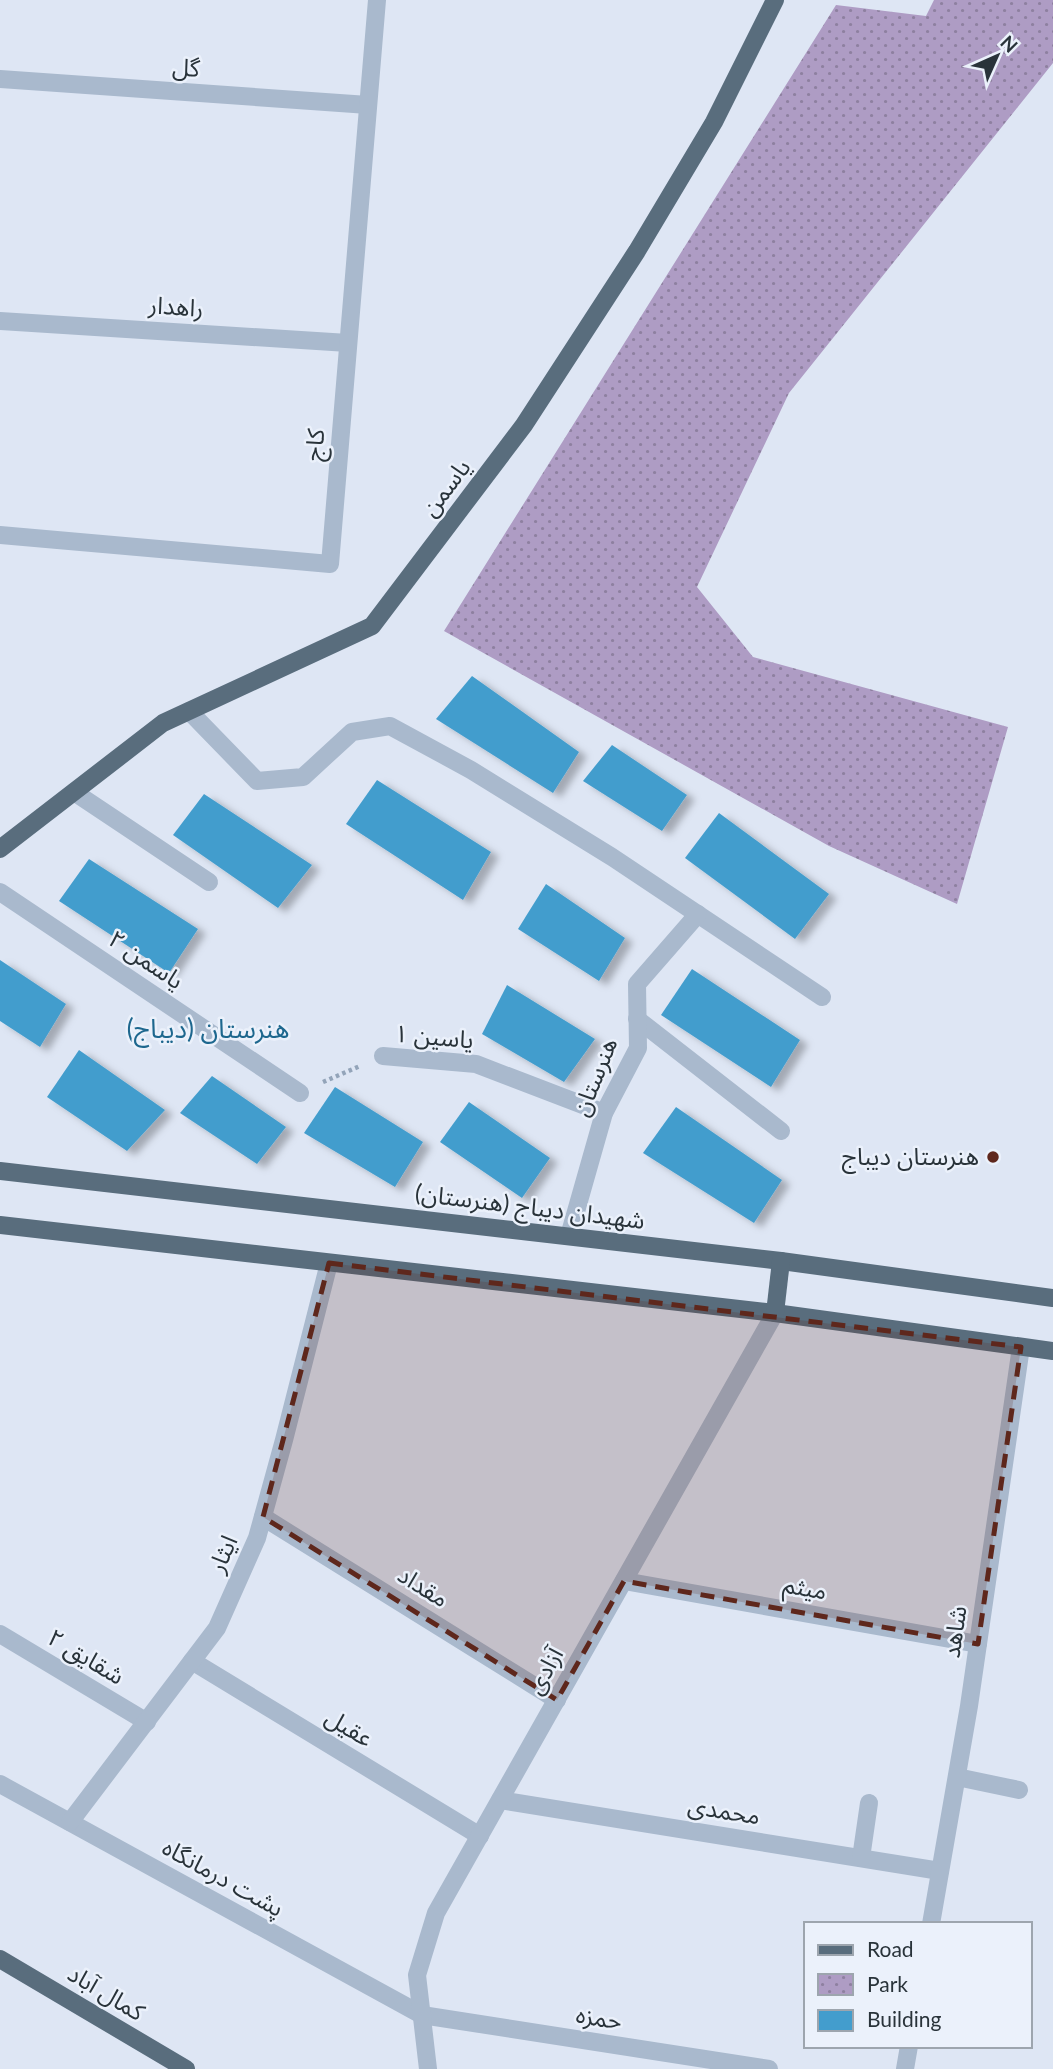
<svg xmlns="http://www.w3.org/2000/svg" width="1053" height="2069" font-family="Lato,'Noto Sans Arabic',sans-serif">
  <defs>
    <pattern id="park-dots" width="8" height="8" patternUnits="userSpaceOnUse" patternTransform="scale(1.75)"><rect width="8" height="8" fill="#ae9cc4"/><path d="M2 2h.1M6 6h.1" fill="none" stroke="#8e80a0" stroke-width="1.8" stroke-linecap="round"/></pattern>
    <filter id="shadow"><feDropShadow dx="8" dy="4.5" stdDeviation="3.5" flood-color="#0004"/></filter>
  </defs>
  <rect width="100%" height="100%" fill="#dee6f4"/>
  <path fill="url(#park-dots)" d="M934,0h119v63l-264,330 -92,194 56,70 255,70 -51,177 -128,-58 -385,-215 392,-626 90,11z"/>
  <g fill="#439dcd" filter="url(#shadow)">
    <path d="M472,676l107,76 -26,41 -117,-74z"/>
    <path d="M612,745l75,50 -25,36 -79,-50z"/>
    <path d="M377,780l114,72 -28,48 -117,-76z"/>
    <path d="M204,794l108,71 -34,43 -105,-73z"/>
    <path d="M719,813l110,81 -34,45 -110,-81z"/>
    <path d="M89,859l109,70 -29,44 -110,-72z"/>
    <path d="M546,884l79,54 -26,43 -81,-52z"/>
    <path d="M0,960l66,44 -26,43 -40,-26z"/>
    <path d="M692,969l108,71 -29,47 -110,-72z"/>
    <path d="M507,985l88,54 -31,43 -82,-48z"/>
    <path d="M79,1050l86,60 -38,41 -80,-54z"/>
    <path d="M212,1076l74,51 -29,37 -77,-51z"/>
    <path d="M335,1087l88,55 -28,45 -91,-54z"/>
    <path d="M469,1102l81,56 -28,40 -82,-56z"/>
    <path d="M676,1107l106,73 -28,43 -111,-70z"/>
  </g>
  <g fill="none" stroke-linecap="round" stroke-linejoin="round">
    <path stroke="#93a4b9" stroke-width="4.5" stroke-dasharray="3.5 3.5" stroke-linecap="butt" d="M323,1082l37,-16"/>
    <g stroke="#a9b9cd" stroke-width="18">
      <path d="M0,79l368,26"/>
      <path d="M0,321l348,22"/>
      <path d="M0,535l330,29 47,-564"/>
      <path d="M189,711l68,70 46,-4 49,-45 38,-6 81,44 141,87 210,140"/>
      <path d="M74,792l135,90"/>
      <path d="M0,892l300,201"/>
      <path d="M637,1019l144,112"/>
      <path d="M383,1056l93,8 128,49"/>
      <path d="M569,1236l35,-123 34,-65 -1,-64 61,-70"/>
      <path d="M263,1517l294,183"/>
      <path d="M624,1581l354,63"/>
      <path d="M0,1634l147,88"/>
      <path d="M192,1661l288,175"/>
      <path d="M957,1777l62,13"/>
      <path d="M0,1784l422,231 347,54"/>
      <path d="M500,1800l440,71"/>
      <path d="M70,1822l147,-194 40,-90 27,-98 45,-177"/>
      <path d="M861,1858l8,-55"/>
      <path d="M931,1924l38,-218 52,-359"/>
      <path d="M428,2069l-11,-94 19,-62 339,-600"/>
      <path d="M905,2069l4,-23"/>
    </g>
    <g stroke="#596d7d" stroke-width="18">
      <path d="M0,849l163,-126 209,-97 152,-201 113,-174 77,-129 61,-122"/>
      <path d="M0,1171l781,90 272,37"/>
      <path d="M0,1225l775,88 278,38"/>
      <path d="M775,1313l6,-52"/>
      <path d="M0,1959l186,110"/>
    </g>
  </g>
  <path fill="#5e271c" fill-opacity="0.2" stroke="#5e271c" stroke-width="5" stroke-dasharray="14 9" stroke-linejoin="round" d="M329,1263l692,84 -43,297 -354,-63 -67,119 -294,-183z"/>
  <circle fill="#5e271c" stroke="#ebf1fb" stroke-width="2.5" cx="993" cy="1157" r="7"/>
  <g text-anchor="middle" stroke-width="5" stroke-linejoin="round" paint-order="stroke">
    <g font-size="24" fill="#29333a" stroke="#ebf1fb">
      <text transform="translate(186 68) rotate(4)" y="8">گل</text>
      <text transform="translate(176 307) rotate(4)" y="8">راهدار</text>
      <text transform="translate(315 445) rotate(-85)" y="8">کاج</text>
      <text transform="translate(446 488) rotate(-53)" y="8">یاسمن</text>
      <text transform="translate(146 960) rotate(34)" y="8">یاسمن ۲</text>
      <text transform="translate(434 1037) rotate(5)" y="8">یاسین ۱</text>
      <text transform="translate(595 1077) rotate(-68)" y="8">هنرستان</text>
      <text transform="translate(530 1207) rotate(7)" y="8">شهیدان دیباج (هنرستان)</text>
      <text transform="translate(223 1554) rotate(-66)" y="8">ایثار</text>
      <text transform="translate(423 1587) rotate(32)" y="8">مقداد</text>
      <text transform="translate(805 1588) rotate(10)" y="8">میثم</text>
      <text transform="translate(955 1632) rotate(-82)" y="8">شاهد</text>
      <text transform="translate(86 1657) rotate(31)" y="8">شقایق ۲</text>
      <text transform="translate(545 1671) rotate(-61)" y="8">آزادی</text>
      <text transform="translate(349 1728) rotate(31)" y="8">عقیل</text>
      <text transform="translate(724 1811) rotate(9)" y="8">محمدی</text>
      <text transform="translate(223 1878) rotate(29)" y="8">پشت درمانگاه</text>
      <text transform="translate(106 1993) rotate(31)" y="8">کمال آباد</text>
      <text transform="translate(599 2018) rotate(9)" y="8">حمزه</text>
    </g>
    <g font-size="24" fill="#29333a" stroke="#ebf1fb" text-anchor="end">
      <text x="979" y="1165">هنرستان دیباج</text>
    </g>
    <g font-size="26" fill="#1d678e" stroke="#ebf1fb">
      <text x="208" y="1038">(هنرستان (دیباج</text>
    </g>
  </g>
  <rect x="804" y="1922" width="228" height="126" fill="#ebf1fb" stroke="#9da5ae" stroke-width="2"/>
  <rect x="818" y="1945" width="35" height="10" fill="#596d7d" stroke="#9da5ae" stroke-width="2"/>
  <text x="867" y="1957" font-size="21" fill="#29333a">Road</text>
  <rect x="818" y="1974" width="35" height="21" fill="url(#park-dots)" stroke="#9da5ae" stroke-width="2"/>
  <text x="867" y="1992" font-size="21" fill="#29333a">Park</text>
  <rect x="818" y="2010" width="35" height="21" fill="#439dcd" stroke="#9da5ae" stroke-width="2"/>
  <text x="867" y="2027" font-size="21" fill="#29333a">Building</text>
  <g transform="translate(997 56) rotate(45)" stroke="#ebf1fb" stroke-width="5" paint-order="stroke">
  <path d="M0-5L12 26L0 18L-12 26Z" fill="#29333a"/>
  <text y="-10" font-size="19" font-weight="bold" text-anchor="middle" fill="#29333a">N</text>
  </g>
</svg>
